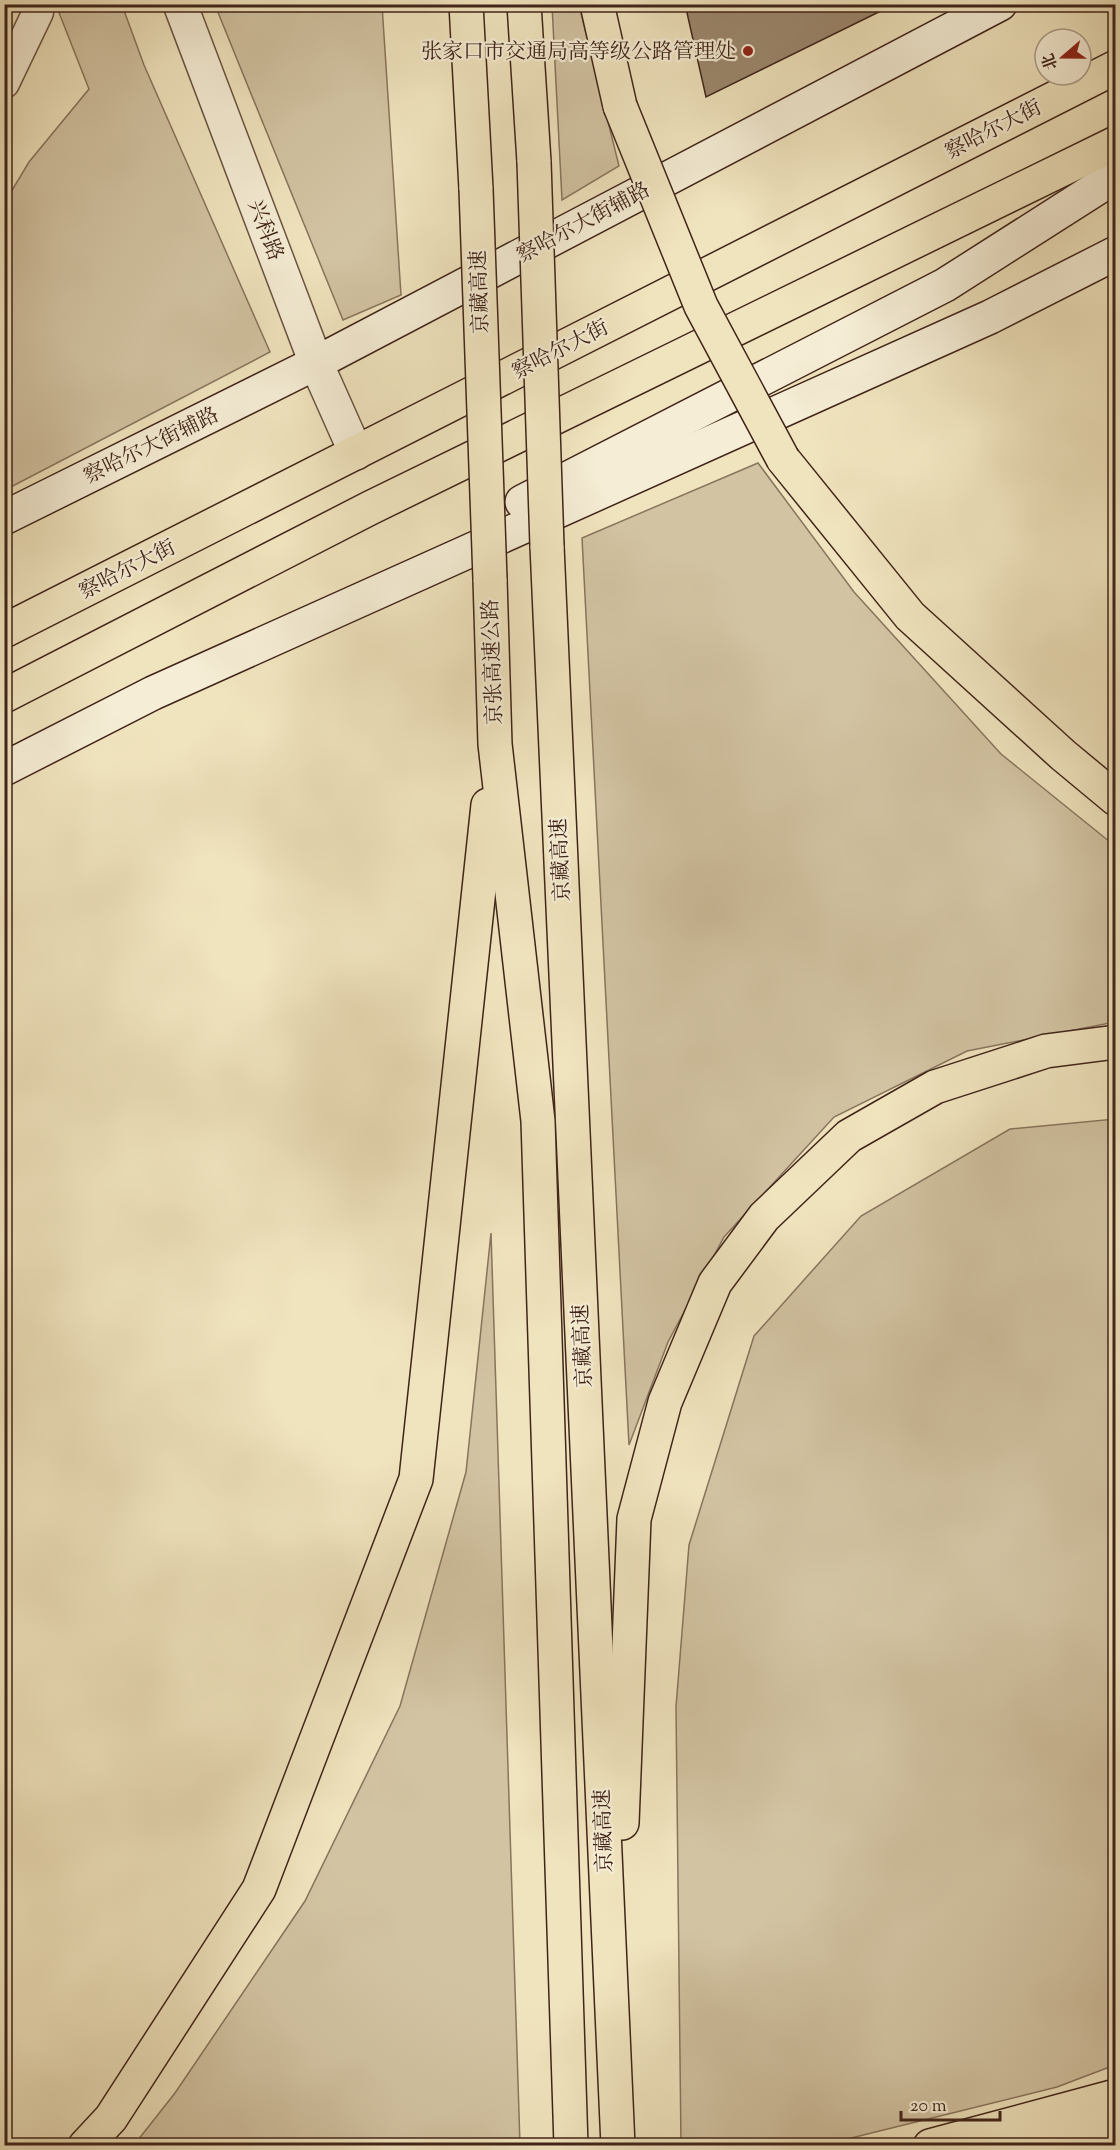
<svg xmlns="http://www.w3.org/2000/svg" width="1120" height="2150" font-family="'Sorts Mill Goudy','Noto Serif SC',serif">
  <rect width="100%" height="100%" fill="#f0e4be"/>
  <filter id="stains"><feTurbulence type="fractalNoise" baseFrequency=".00333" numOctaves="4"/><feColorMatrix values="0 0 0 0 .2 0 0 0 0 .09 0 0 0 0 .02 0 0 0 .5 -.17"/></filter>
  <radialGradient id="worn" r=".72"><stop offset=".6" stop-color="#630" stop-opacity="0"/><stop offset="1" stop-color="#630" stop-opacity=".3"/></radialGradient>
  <g fill="#d2c3a2" stroke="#89745e" stroke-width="1.5">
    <path d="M56,5h66l22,60 126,287 -265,138v-288l24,-40 60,-73z"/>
    <path d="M215,5h167l19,290 -58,25z"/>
    <path d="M552,5h27l40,161 -57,34z"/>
    <path d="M758,463l96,129 147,162 114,92v176l-148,29 -133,66 -110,120 -56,105 -39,103 -47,-907z"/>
    <path d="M1115,1119v946l-58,22 -234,58h-142l-5,-438 13,-162 65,-209 107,-120 149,-87z"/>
    <path d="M491,1233l29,912h-386l41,-52 130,-192 95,-195 66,-234z"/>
  </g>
  <path fill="#9c886f" stroke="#40241a" stroke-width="1.5" d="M685,4h210l-189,93z"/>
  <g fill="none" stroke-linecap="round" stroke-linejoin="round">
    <defs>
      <path id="minor" d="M4,83l34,-71 -3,-8"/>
      <path id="tertiary" d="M180,4l136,359 40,90"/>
      <g id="secondary">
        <path d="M522,502l423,-217 171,-109"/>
        <path d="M4,518l312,-155 684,-359"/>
        <path d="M4,769l149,-76 837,-376 126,-64"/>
      </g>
      <g id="trunk">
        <path d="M4,631l1112,-564"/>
        <path d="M4,696l366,-188 746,-365"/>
      </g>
      <g id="motorway">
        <path d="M466,4l10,185"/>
        <path d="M524,4l10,158"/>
        <path d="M597,4l23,102"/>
        <path d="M783,459l127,157 153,139 53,44"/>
        <path d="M547,546l71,1600"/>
        <path d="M490,579l5,165 43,377 33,1025"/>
        <path d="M622,1823l12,-304 31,-117 50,-119 49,-66 85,-81 86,-49 111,-36 70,-9"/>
        <path d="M85,2146l26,-28 148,-229 157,-410 72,-674"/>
        <path d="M930,2146l186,-50"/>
        <path d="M1033,2146l83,-21"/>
      </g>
    </defs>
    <use href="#minor" stroke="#6c5443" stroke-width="33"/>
    <use href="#tertiary" stroke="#6c5443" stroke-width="36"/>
    <use href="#secondary" stroke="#40241a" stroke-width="36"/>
    <use href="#trunk" stroke="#40241a" stroke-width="36"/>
    <use href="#motorway" stroke="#40241a" stroke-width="36"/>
    <use href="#minor" stroke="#f5edd5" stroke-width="30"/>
    <use href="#tertiary" stroke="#f5edd5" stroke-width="33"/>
    <use href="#secondary" stroke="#f5edd5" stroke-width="33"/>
    <use href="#trunk" stroke="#f0e4be" stroke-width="33"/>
    <use href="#motorway" stroke="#f0e4be" stroke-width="33"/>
    <defs>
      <g id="motorway-bridge">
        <path d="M620,106l81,200 82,153"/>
        <path d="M534,162l13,384"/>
        <path d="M476,189l14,390"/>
      </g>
    </defs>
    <use href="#motorway-bridge" stroke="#40241a" stroke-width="36" stroke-linecap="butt"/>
    <use href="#motorway-bridge" stroke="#f0e4be" stroke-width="33"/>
  </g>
  <circle fill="#8f2418" stroke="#f5edd5" stroke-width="2" cx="748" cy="51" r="6"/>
  <g text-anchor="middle" stroke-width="4.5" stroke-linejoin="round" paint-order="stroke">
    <g font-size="21" fill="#40241a" stroke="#f5edd5" text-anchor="end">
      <text x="736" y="58">张家口市交通局高等级公路管理处</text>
    </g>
    <g font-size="21" fill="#40241a" stroke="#f5edd5">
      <text transform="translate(993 129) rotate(-27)" y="7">察哈尔大街</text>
      <text transform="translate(583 222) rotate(-28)" y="7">察哈尔大街辅路</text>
      <text transform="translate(266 230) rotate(69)" y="7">兴科路</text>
      <text transform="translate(479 292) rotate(-92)" y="7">京藏高速</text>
      <text transform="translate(560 349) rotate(-27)" y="7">察哈尔大街</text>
      <text transform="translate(151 445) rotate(-26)" y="7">察哈尔大街辅路</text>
      <text transform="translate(127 569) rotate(-27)" y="7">察哈尔大街</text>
      <text transform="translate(492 662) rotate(-92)" y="7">京张高速公路</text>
      <text transform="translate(560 860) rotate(-93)" y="7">京藏高速</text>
      <text transform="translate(582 1346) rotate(-93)" y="7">京藏高速</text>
      <text transform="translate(603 1831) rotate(-92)" y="7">京藏高速</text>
    </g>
  </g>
  <rect width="1120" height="2150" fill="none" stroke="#f0e4be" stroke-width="24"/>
  <rect x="6" y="6" width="1108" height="2138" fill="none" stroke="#40241a" stroke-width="3"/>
  <rect x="12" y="12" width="1096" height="2126" fill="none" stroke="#40241a" stroke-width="1.5"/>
  <g transform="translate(1063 57) rotate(250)"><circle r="28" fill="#f5edd5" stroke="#ad9d8a" stroke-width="1.5"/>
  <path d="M0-4.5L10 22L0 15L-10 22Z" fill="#8f2418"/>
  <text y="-9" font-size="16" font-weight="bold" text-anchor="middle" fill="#40241a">北</text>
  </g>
  <path d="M901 2111v9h99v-9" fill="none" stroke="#40241a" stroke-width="3"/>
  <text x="910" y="2111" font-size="18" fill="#40241a" stroke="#f5edd5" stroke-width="4.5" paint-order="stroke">20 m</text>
  <rect width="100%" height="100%" filter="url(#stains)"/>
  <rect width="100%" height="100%" fill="url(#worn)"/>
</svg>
